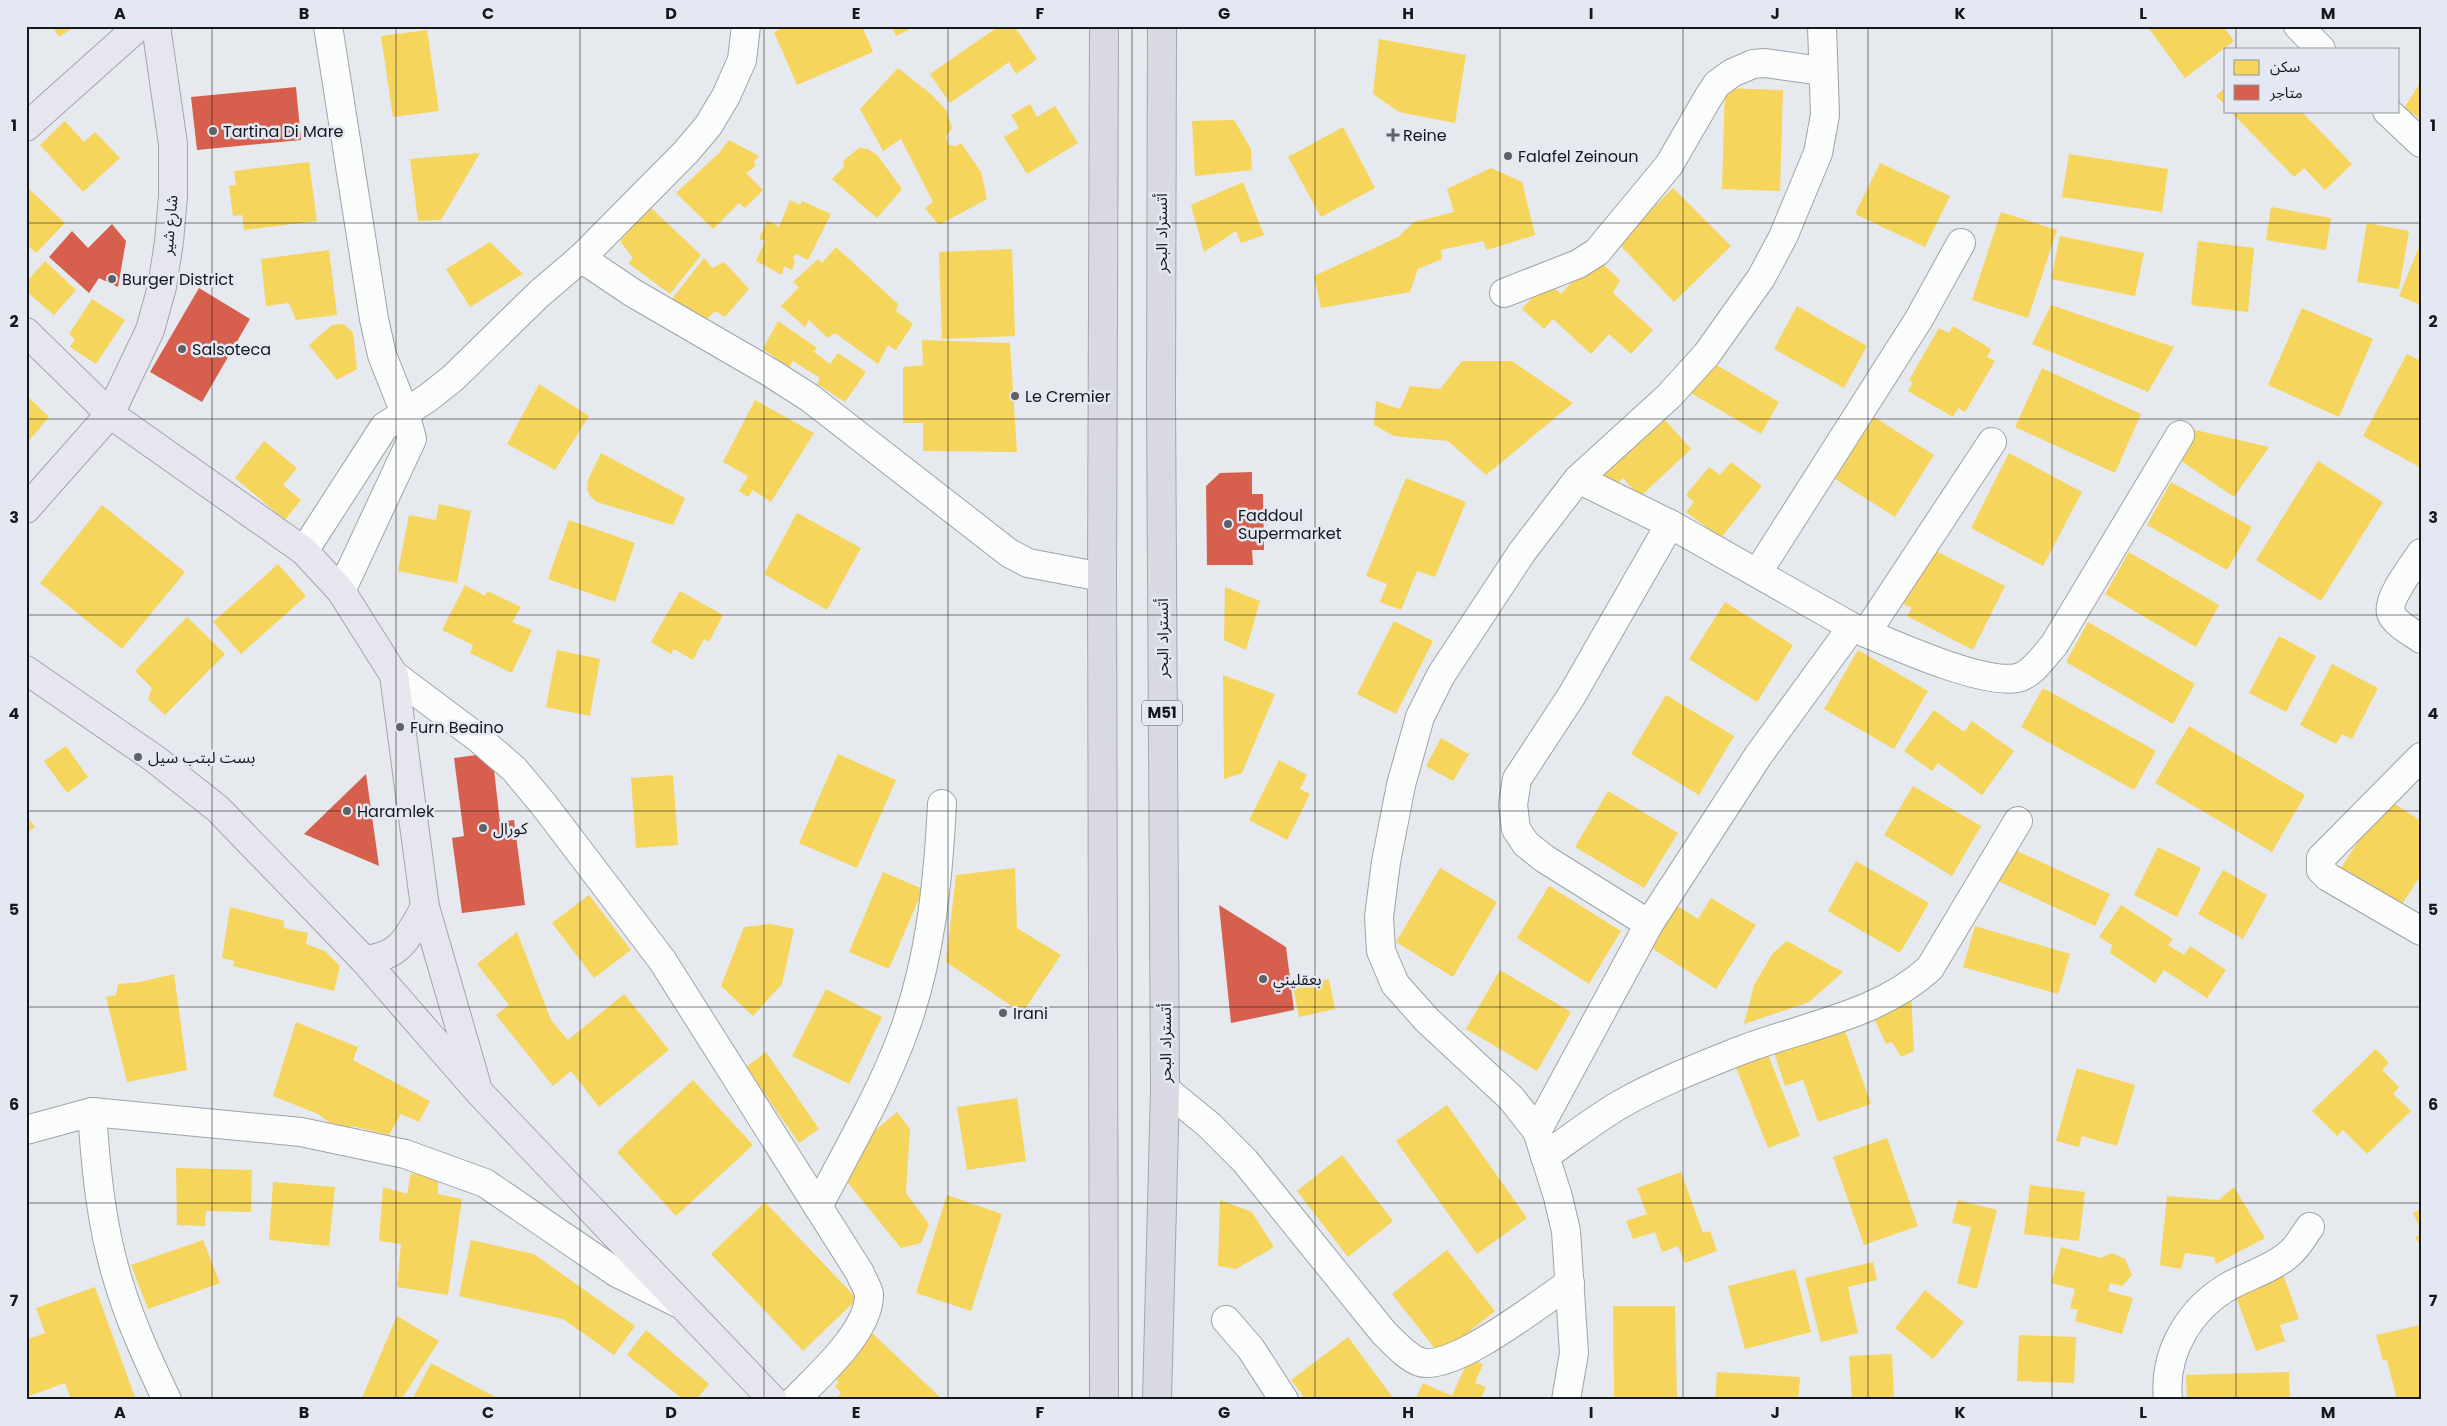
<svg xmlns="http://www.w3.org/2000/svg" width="2447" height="1426" font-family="Poppins,'Noto Sans Arabic',sans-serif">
  <rect width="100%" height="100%" fill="#e6e9ee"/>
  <g fill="#f6d55c">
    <path d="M52,26h24l-17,11z"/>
    <path d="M787,26h75l11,26 -76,33 -23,-53z"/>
    <path d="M891,26h25l-20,10z"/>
    <path d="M999,26h15l23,33 -21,15 -7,-12 -59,41 -20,-29z"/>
    <path d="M2147,26h76l11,15 -49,37z"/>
    <path d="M427,30l12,81 -46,6 -12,-81z"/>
    <path d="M1379,39l87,16 -11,68 -56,-11 -26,-18z"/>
    <path d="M898,68l34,27 14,15 6,18 -6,9 3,8 6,1 6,-3 20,29 6,27 -48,26 -14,-17 8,-6 -32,-63 -18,12 -23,-42z"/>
    <path d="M2421,82v37l-17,-11z"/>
    <path d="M2226,87v19l-10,-10z"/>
    <path d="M1725,88l58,2 -3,101 -58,-2z"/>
    <path d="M1030,104l7,13 18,-11 23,37 -51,31 -23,-37 15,-9 -8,-13z"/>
    <path d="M2230,111h71l51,53 -27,26 -21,-22 -10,9z"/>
    <path d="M1234,120l17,29 1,21 -57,6 -3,-55z"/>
    <path d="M65,121l19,21 11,-10 25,26 -37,34 -43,-47z"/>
    <path d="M1343,127l32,61 -54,29 -33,-60z"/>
    <path d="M729,140l30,16 -5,5 2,5 -10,7 17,17 -18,18 -6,-5 -26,26 -37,-36 43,-40z"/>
    <path d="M859,148l9,1 9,6 25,34 -25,29 -45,-39 12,-12 -1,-6z"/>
    <path d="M480,153l-39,67 -23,1 -8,-62z"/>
    <path d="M2069,154l99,15 -6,43 -100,-15z"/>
    <path d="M309,162l8,59 -73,9 -2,-15 -9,1 -4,-30 7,-1 -2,-14z"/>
    <path d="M1880,163l70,33 -25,51 -70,-33z"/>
    <path d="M1491,168l31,14 13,53 -48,15 -4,-9 -42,9 1,9 -24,10 -8,23 -89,16 -7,-32 84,-39 16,-15 40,-10 -7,-23z"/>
    <path d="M1243,182l21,53 -23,8 -5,-12 -32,21 -13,-47z"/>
    <path d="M26,186l39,37 -29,30 -10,-9z"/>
    <path d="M1673,188l58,58 -57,56 -56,-59z"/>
    <path d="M790,200l10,5 2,-4 29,13 -23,46 -12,-6 -3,4 2,4 -3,8 -8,-4 -2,9 -26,-14 9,-20 -6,-2 8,-19 12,7z"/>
    <path d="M650,207l51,48 -31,39 -42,-31 5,-5 -13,-17z"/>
    <path d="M2271,207l60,11 -5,32 -60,-10z"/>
    <path d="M2001,212l56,18 -29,88 -56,-18z"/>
    <path d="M2367,223l42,8 -10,58 -42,-7z"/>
    <path d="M2060,236l84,17 -9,43 -84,-17z"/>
    <path d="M2198,241l56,7 -6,64 -57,-7z"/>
    <path d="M490,242l33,32 -53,33 -24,-38z"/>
    <path d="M2421,242v63l-22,-9z"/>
    <path d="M836,247l62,57 -2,7 17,13 -17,26 -8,-5 -10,19 -43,-31 -7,5 -19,-18 -4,7 -24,-21 18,-19 -6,-5 25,-23 4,4z"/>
    <path d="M1012,249l3,87 -73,3 -3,-87z"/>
    <path d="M329,250l8,65 -41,5 -7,-17 -23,3 -5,-47z"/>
    <path d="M1595,257l25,23 -7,13 40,37 -22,24 -22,-20 -18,20 -38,-35 -9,10 -22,-20 25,-28 14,13z"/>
    <path d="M704,258l8,10 12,-6 25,27 -24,28 -10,-6 -13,13 -30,-25z"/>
    <path d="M45,261l31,29 -22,25 -28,-24v-9z"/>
    <path d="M92,299l33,21 -29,44 -26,-17 5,-8 -6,-5z"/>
    <path d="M2051,305l123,42 -26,45 -116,-48z"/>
    <path d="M1797,306l70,40 -23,42 -70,-39z"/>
    <path d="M2302,308l71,31 -34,78 -71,-32z"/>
    <path d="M778,321l39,27 -3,4 16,12 8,-11 28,19 -21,30 -28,-18 3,-6 -27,-17 -4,6 -26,-18z"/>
    <path d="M344,324l9,9 4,36 -20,11 -28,-35 23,-20z"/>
    <path d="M1953,326l38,23 -4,8 8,4 -30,51 -7,-4 -5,9 -45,-26 5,-9 -4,-2 30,-52 10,5z"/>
    <path d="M922,340l88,3 7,109 -94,-1v-28h-20v-56l20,-2z"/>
    <path d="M2407,354l14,7v107l-58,-32z"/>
    <path d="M1708,360l71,42 -18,32 -72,-42z"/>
    <path d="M1462,361h50l61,42 -87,72 -38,-34 -54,-5 -20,-11 2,-24 24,8 10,-23 30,3z"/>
    <path d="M2042,368l99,46 -26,59 -100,-46z"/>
    <path d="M539,384l50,32 -34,54 -48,-26z"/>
    <path d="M26,395l23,22 -23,27z"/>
    <path d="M755,400l59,33 -43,69 -18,-12 -5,7 -9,-6 9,-15 -25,-14z"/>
    <path d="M1656,410l35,39 -51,48 -17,-19 -12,11 -19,-20z"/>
    <path d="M1874,417l60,38 -39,62 -60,-38z"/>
    <path d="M2191,429l78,18 -35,50 -60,-41z"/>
    <path d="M264,441l33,27 -14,17 18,15 -16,20 -50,-42z"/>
    <path d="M601,453l84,45 -12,27 -76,-23 -7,-6 -3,-7 1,-9z"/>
    <path d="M2009,453l73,39 -39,74 -72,-38z"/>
    <path d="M2318,461l65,41 -62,99 -65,-41z"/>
    <path d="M1731,462l31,24 -41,52 -35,-26 8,-10 -8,-7 23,-28 11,8z"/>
    <path d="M1406,478l60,24 -31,75 -18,-6 -16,39 -21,-8 7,-18 -21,-8z"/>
    <path d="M2171,482l81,45 -25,43 -80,-45z"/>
    <path d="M439,504l32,7 -14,72 -59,-12 11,-56 27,5z"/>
    <path d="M102,505l83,67 -63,77 -82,-66z"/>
    <path d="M797,513l64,35 -34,62 -63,-36z"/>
    <path d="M569,520l66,23 -20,59 -67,-23z"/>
    <path d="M1934,550l71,36 -32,64 -66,-34 5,-8 -12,-6z"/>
    <path d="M2129,552l90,53 -23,42 -91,-53z"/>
    <path d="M278,564l28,32 -65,58 -28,-32z"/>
    <path d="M465,585l20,11 2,-5 34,16 -9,15 20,8 -20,43 -42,-20 3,-8 -31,-15z"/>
    <path d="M1225,587l35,14 -14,49 -22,-10z"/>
    <path d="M680,591l43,24 -14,27 -5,-3 -11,21 -19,-11 -3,5 -20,-12z"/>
    <path d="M1725,602l68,43 -36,57 -68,-43z"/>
    <path d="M187,617l38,37 -60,61 -17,-16 4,-11 -17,-17z"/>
    <path d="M1394,621l39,20 -37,73 -39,-20z"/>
    <path d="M2088,622l107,62 -22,40 -107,-62z"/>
    <path d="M2279,636l37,20 -30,56 -37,-19z"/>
    <path d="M557,650l43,9 -10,57 -44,-9z"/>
    <path d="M1858,650l70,41 -34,58 -70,-40z"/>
    <path d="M2332,664l46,24 -26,51 -10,-5 -6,10 -36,-19z"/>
    <path d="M1223,675l52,19 -33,79 -18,6z"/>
    <path d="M2043,688l113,63 -22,39 -113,-63z"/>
    <path d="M1666,695l68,41 -35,59 -68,-41z"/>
    <path d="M1934,710l30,22 8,-11 42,30 -32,44 -44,-32 -6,8 -28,-20z"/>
    <path d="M2189,726l116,69 -33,57 -117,-69z"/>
    <path d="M1441,738l28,16 -16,27 -27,-15z"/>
    <path d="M66,746l22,31 -21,16 -23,-32z"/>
    <path d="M838,754l58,26 -39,88 -58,-25z"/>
    <path d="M1279,760l28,15 -7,14 10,5 -23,46 -38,-20z"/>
    <path d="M673,775l5,70 -42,3 -5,-70z"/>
    <path d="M1913,786l68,40 -29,50 -68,-41z"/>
    <path d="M1608,791l70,42 -34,55 -69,-41z"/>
    <path d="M2386,798l35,23v54l-21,32 -59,-39z"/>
    <path d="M26,815l9,12 -9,7z"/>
    <path d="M2158,847l43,21 -24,49 -43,-22z"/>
    <path d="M2013,849l97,45 -15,32 -97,-45z"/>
    <path d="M1856,861l73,42 -29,50 -72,-42z"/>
    <path d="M1015,868l2,60 44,27 -39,58 -76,-51 10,-87z"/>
    <path d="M1440,868l57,34 -44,75 -57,-35z"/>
    <path d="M2223,870l44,25 -24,44 -45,-25z"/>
    <path d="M883,872l40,17 -34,80 -40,-17z"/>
    <path d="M1549,886l72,45 -32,53 -72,-46z"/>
    <path d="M589,895l42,55 -37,28 -42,-55z"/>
    <path d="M1711,898l45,27 -40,64 -66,-42 26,-42 22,14z"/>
    <path d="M2121,905l52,34 -5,6 16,10 6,-9 36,24 -19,28 -43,-28 -9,13 -45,-30 2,-8 -13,-8z"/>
    <path d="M230,907l54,14v7l24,5 -2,11 19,7 15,15 -6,25 -101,-25 1,-5 -12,-3z"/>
    <path d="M771,924l23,5 -12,55 -29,32 -32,-30 23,-59z"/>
    <path d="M1975,926l95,28 -12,40 -95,-27z"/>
    <path d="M517,932l34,88 17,20 56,-46 45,56 -70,57 -28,-36 -18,15 -57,-71 13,-10 -32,-41z"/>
    <path d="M1787,941l56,31 -34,30 -65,22 10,-39 19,-32z"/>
    <path d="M1500,970l71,42 -34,59 -71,-42z"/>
    <path d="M174,974l13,96 -60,12 -21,-85 10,-2 2,-11 22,-2z"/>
    <path d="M1329,979l6,30 -36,8 -6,-30z"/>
    <path d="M826,989l56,28 -33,67 -57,-28z"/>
    <path d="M1911,992l3,59 -13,6 -9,-15 -6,2 -13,-28z"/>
    <path d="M296,1022l62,25 -5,13 77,41 -11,21 -18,-8 -12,21 -37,-9 -12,4 -22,-16 -45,-18z"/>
    <path d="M1843,1025l28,79 -53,18 -15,-42 -18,6 -12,-37z"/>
    <path d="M2376,1049l13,14 -7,7 17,17 -6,7 18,17 -44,43 -24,-24 -6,6 -25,-25z"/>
    <path d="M766,1052l53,77 -20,14 -53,-76z"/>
    <path d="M1767,1052l33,84 -32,12 -33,-83z"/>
    <path d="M2077,1068l58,17 -18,61 -35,-10 -3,11 -23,-6z"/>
    <path d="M693,1080l60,65 -77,71 -59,-64z"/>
    <path d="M1017,1098l9,63 -59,9 -10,-63z"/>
    <path d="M1447,1105l80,113 -50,36 -81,-113z"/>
    <path d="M897,1112l13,17 -4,64 23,31 -8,19 -20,5 -57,-70 11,-31z"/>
    <path d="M1887,1138l31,88 -54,19 -31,-88z"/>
    <path d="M1342,1155l51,66 -45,36 -51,-66z"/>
    <path d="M176,1168l76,2 -1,42 -45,-1 -1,15 -28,-1z"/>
    <path d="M1681,1172l22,61 7,-2 7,20 -32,12 -7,-17 -16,6 -7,-20 -22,7 -7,-18 21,-7 -10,-26z"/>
    <path d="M411,1173l27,6v15l24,5 -14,96 -51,-8 4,-43 -22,-3 4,-54 24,7z"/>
    <path d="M273,1182l62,5 -6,59 -60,-6z"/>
    <path d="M2030,1185l55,7 -6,49 -55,-7z"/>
    <path d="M2234,1187l31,51 -49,26 -2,-7 -29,-4 -4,16 -21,-4 7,-69 52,4z"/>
    <path d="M947,1195l55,19 -31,97 -55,-18z"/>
    <path d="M1220,1200l32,12 22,35 -38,22 -18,-3z"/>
    <path d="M1958,1200l39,10 -20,79 -20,-6 14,-56 -19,-4z"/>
    <path d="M765,1202l92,97 -54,52 -92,-97z"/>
    <path d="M2421,1209v21l-8,-17z"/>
    <path d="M2421,1234v13l-6,-10z"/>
    <path d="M203,1240l17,43 -72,26 -17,-44z"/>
    <path d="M471,1240l63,14 101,72 -21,29 -51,-36 -104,-23z"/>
    <path d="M2061,1247l40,11 11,-5 13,6 7,16 -10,11 -12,-3 -2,8 25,7 -11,36 -47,-13 3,-11 -8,-2 5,-19 -24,-6z"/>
    <path d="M1447,1250l48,61 -55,44 -48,-61z"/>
    <path d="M1873,1262l4,18 -29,7 10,46 -37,9 -16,-64z"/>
    <path d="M1795,1269l16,63 -66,17 -17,-63z"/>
    <path d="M2282,1271l17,48 -19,6 5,16 -29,10 -23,-63z"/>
    <path d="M95,1287l41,113h-65l-6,-17 -39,14v-57l19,-7 -9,-25z"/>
    <path d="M1925,1290l39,32 -31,37 -38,-31z"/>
    <path d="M1613,1306h62l2,94h-63z"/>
    <path d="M397,1316l42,25 -38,59h-40z"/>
    <path d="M2421,1325v75h-24l-10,-40 -4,1 -7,-26z"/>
    <path d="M646,1330l63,54 -13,16h-12l-57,-45z"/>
    <path d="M872,1333l71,67h-108l6,-7 -6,-7 4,-4 -7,-7z"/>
    <path d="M2019,1335l57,2 -2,46 -57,-2z"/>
    <path d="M1348,1337l45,61 -2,2h-85l-15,-20z"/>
    <path d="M1892,1354l2,46h-42l-3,-44z"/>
    <path d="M1469,1358l14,6 -8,19 11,4 -6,13h-65l8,-17 29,13z"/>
    <path d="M431,1363l70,37h-89z"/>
    <path d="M1717,1372l83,5 -2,23h-83z"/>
    <path d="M2289,1372l1,28h-103l-1,-25z"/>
  </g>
  <g fill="#d6604d">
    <path d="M296,87l5,53 -104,10 -6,-53z"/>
    <path d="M112,224l14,17 -8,46 -19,-9 -10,15 -40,-36 23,-26 16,17z"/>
    <path d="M199,288l51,31 -48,83 -52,-30z"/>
    <path d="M1252,472v22h11l1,56h-12l1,15h-46l-1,-79 14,-13z"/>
    <path d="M492,753l8,69 14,-2 11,85 -63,8 -10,-75 12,-2 -10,-78z"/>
    <path d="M366,774l13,92 -75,-32z"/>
    <path d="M1219,905l67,42 8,63 -63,13z"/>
  </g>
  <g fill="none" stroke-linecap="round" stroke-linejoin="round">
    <defs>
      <g id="minor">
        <path d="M328,26l46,293 8,36 23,58 7,26 -71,152"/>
        <path d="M2298,26l23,23"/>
        <path d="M2387,111l34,32"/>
        <path d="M581,258l52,35 138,80 39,25 199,155 19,10 74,14"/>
        <path d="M1504,293l74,-29 19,-12 72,-87 40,-69 8,-12 15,-11 21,-9 12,-1 57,8"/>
        <path d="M304,551l80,-124 45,-30 24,-19 86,-84 42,-36 105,-106 22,-26 18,-30 16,-36 4,-34"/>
        <path d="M2421,553c-8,13 -34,45 -30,60 4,11 21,19 30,26"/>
        <path d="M1758,572l161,-253 42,-76"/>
        <path d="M1852,627c36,15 129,58 165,51 15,-3 27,-22 37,-33l126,-210"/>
        <path d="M1866,633l126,-191"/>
        <path d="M394,675l84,63 36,31 30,36 118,155 198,313c2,6 8,15 9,21 1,37 -50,81 -74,106"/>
        <path d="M2421,757l-100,101v12l7,7 93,54"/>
        <path d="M1649,924l-104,-65 -19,-15 -10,-15 -3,-24 4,-26 55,-84 98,-171"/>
        <path d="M1165,1089l44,36 36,36 139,172c11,10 22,24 36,29 32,11 121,-60 150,-79"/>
        <path d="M92,1112c4,60 10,121 29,178 12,38 29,74 46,110"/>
        <path d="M26,1130l66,-18 209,20 104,22 80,29 132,90 63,31"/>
        <path d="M1537,1131l112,-207 109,-168 94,-129 -182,-103 -92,-45"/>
        <path d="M1545,1156c25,-17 50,-37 76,-52 37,-21 78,-37 118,-53 64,-25 139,-35 191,-83l88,-147"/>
        <path d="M818,1207c28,-55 61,-110 83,-168 29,-75 37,-155 41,-235"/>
        <path d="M1226,1320l25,29 33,51"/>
        <path d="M1566,1400l8,-47 -8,-122 -8,-34 -21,-66 -26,-33 -84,-78 -32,-36 -14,-33 -2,-34 7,-55 15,-77 19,-68 21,-42 81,-123 56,-73 91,-83 38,-42 54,-76 22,-41 35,-84 7,-38 -3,-89"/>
        <path d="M2168,1400c-5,-48 22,-92 63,-115 17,-9 44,-18 58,-31 9,-7 14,-18 21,-27"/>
      </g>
      <g id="major">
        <path d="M26,127l113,-101"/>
        <path d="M26,332l84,82 194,137 37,40 53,84 31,232 51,176"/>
        <path d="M26,509l84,-95 40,-84 12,-43 7,-45 4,-46v-52l-17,-118"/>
        <path d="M26,670l129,89 63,50 146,151 115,132 294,308"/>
        <path d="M364,960c37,-3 44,-23 61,-53"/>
      </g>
      <g id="highway">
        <path d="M1104,26l-2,551 2,823"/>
        <path d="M1157,1400l8,-311 -4,-691 1,-372"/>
      </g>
    </defs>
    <use href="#minor" stroke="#a0a3a6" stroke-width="30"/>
    <use href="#major" stroke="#a3a4b2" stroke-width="30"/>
    <use href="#highway" stroke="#a3a4b2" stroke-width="30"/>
    <use href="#minor" stroke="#fbfcfc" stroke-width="28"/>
    <use href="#major" stroke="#e7e6ee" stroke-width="28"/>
    <use href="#highway" stroke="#d9d9e4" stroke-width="28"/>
  </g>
  <path fill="none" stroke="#16181c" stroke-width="1" stroke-opacity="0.55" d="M212,26v1374M396,26v1374M580,26v1374M764,26v1374M948,26v1374M1132,26v1374M1315,26v1374M1500,26v1374M1683,26v1374M1868,26v1374M2052,26v1374M2236,26v23M2236,111v1289M26,223h2395M26,419h2395M26,615h2395M26,811h2395M26,1007h2395M26,1203h2395"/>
  <g fill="#5f6166" stroke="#e3e8f2" stroke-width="2">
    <circle cx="213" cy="131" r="5"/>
    <path d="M1390.5 127.5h5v5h5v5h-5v5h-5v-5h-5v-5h5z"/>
    <circle cx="1508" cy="156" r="5"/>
    <circle cx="112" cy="279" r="5"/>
    <circle cx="182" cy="349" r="5"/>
    <circle cx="1015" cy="396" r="5"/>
    <circle cx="1228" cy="524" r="5"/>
    <circle cx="400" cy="727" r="5"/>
    <circle cx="138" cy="757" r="5"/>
    <circle cx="347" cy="811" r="5"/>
    <circle cx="483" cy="828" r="5"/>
    <circle cx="1263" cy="979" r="5"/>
    <circle cx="1003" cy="1013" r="5"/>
  </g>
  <g text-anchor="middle" stroke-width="5" stroke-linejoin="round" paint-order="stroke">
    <rect fill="#e3e8f2" stroke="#54565c" stroke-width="1" x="1142" y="700.5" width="40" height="25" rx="4"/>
    <g font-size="15" font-weight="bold" fill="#16181c">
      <text x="1162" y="718">M51</text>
    </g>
    <g font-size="16" fill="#16181c" stroke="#e3e8f2" text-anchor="start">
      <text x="223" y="137">Tartina Di Mare</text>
      <text x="1403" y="141">Reine</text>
      <text x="1518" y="162">Falafel Zeinoun</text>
      <text x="122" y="285">Burger District</text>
      <text x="192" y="355">Salsoteca</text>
      <text x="1025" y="402">Le Cremier</text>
      <text x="1238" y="521">Faddoul<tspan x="1238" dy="18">Supermarket</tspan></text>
      <text x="410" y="733">Furn Beaino</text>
      <text x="148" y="763">بست لبتب سيل</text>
      <text x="357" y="817">Haramlek</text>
      <text x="493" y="834">كورال</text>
      <text x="1273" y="985">بعقليني</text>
      <text x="1013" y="1019">Irani</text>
    </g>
    <g font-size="16" fill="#16181c" stroke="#e3e8f2">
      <text transform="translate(169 225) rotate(-85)" y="6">شارع شير</text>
      <text transform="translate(1161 233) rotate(-90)" y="6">أتستراد البحر</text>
      <text transform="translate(1162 638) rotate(-90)" y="6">أتستراد البحر</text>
      <text transform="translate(1165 1043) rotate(-90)" y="6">أتستراد البحر</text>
    </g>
  </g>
  <rect width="2447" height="1426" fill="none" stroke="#e3e8f2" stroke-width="55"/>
  <rect x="2224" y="48" width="175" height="65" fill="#e3e8f2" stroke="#91959c"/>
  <rect x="2234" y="60" width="25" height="15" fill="#f6d55c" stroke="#91959c"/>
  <text x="2270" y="72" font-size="15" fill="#16181c">سكن</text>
  <rect x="2234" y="85" width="25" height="15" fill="#d6604d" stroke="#91959c"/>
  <text x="2270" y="98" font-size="15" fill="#16181c">متاجر</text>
  <rect x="28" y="28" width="2392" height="1370" fill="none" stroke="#16181c" stroke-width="2"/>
  <g font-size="16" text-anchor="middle" font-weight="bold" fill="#16181c">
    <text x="120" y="19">A</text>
    <text x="304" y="19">B</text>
    <text x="488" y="19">C</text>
    <text x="671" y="19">D</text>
    <text x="856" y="19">E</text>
    <text x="1040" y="19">F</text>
    <text x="1224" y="19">G</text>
    <text x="1408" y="19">H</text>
    <text x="1591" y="19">I</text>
    <text x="1775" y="19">J</text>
    <text x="1960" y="19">K</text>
    <text x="2143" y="19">L</text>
    <text x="2328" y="19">M</text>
    <text x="14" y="131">1</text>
    <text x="2433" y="131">1</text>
    <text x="14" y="327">2</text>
    <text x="2433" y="327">2</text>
    <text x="14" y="523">3</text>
    <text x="2433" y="523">3</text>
    <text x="14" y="719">4</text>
    <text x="2433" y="719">4</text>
    <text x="14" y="915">5</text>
    <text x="2433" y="915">5</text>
    <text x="14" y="1110">6</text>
    <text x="2433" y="1110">6</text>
    <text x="14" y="1306">7</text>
    <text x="2433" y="1306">7</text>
    <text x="120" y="1418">A</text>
    <text x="304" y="1418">B</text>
    <text x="488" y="1418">C</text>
    <text x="671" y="1418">D</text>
    <text x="856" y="1418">E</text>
    <text x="1040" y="1418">F</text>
    <text x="1224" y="1418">G</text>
    <text x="1408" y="1418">H</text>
    <text x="1591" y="1418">I</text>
    <text x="1775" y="1418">J</text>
    <text x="1960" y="1418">K</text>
    <text x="2143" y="1418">L</text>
    <text x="2328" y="1418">M</text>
  </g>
</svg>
